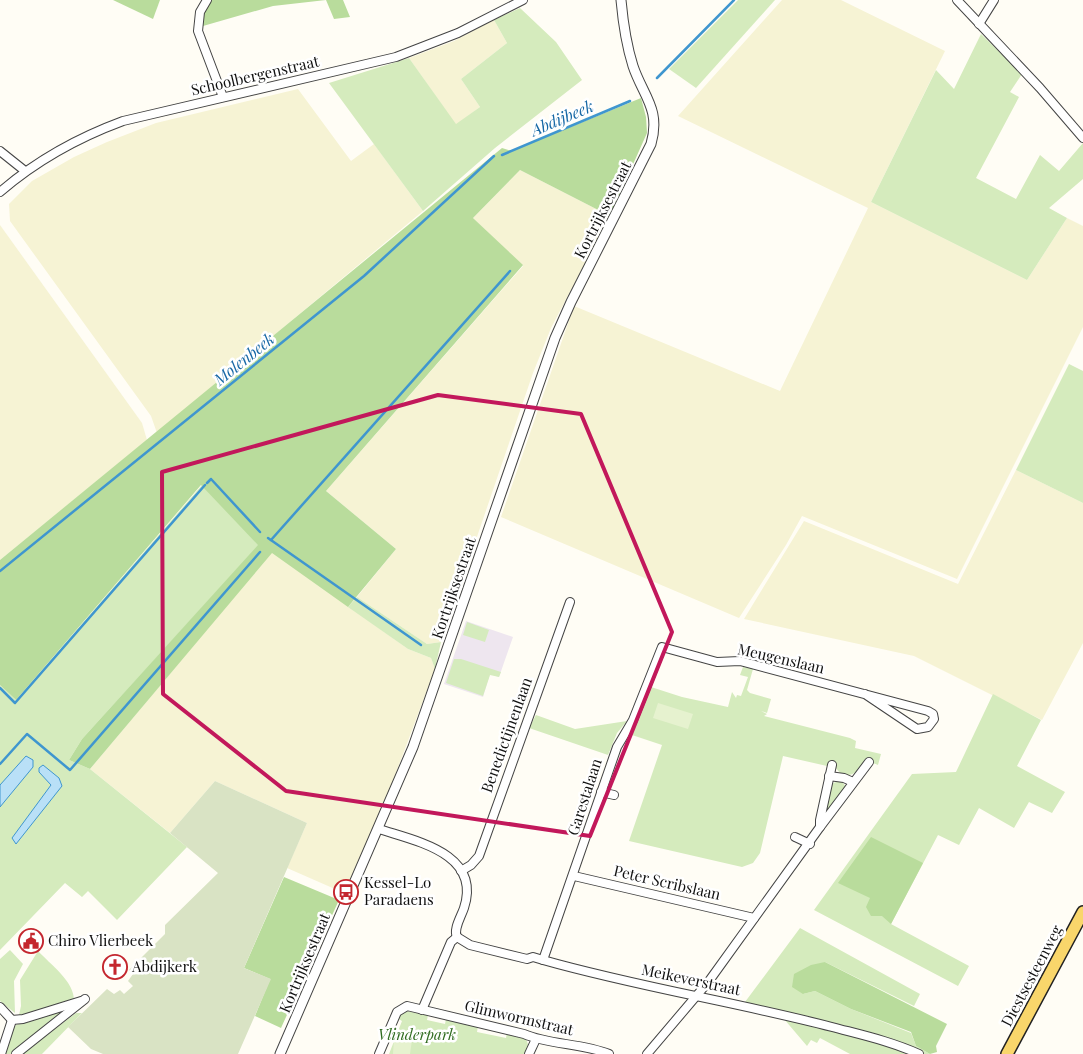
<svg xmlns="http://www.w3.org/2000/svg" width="1083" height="1054" font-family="'Playfair Display',serif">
  <rect width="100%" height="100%" fill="#fffdf5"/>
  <path fill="#eee6ef" d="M466,621l47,16 -14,40 -9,-3 -7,23 -39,-13z"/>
  <g fill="#f6f3d4">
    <path d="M782,0h59l104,51 -74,151 156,78 40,-62 16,8v101l-126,252 -155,-63 -16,29 -47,73 -238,-101 73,-211 206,85 88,-183 -190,-92z"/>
    <path d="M494,20l13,23 -46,36 19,28 -24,18 -47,-67 45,-17z"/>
    <path d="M298,89l53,72 23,-17 49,67 -266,222 -6,-17 -141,-195 -1,-17 23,-23 42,-24 33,-15 49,-19z"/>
    <path d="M520,170l90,46 -59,112 -18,45 -92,269 -14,2 -70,-47 39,-48 -70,-58 197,-225 -50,-48z"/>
    <path d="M0,225l142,198 5,17 -147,120z"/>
    <path d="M1016,470l67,33v140l-41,77 -128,-64 -170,-37 60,-98 154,63z"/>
    <path d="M272,552l136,97 23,9 4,11 -47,125 -44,99 -57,-25 20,-45 -92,-42 -45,52 -80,-64z"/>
  </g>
  <g fill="#d5ebbd">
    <path d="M738,0h37l-79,88 -27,-19z"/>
    <path d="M520,8l36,34 26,38 -87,68 -72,63 -94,-128 80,-25 47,66 24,-17 -19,-28 46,-36 -13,-23z"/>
    <path d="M981,34l41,40 -12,18 9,5 -43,81 40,21 24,-44 19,16 24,-28v36l-34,29 18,10 -40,62 -156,-78 65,-132 18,19z"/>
    <path d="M1069,364l14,7v132l-67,-33z"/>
    <path d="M202,485l57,60 -177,194 -13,21 21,9 97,78 -70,73 -29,-29 -6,6 -17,-14 -65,67v-265l16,15z"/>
    <path d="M357,597l70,47 14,-2 -6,27 -4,-11 -23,-9 -60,-42z"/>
    <path d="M467,622l22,8 -4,12 -22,-7z"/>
    <path d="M454,659h7l40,13 -2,5 -9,-2 -7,21 -37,-13z"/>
    <path d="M743,667l10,2 -6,21 3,3 21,6 -4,14 -6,-2 6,3 -3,2 86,22 6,3 -1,7 26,6 -3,11 -12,-5c-7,9 -11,17 -24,15l-9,-10 -5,-1 -1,2 -44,-10 -23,97 -7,10 -11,4 -113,-26 33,-96 -30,-10 19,-48 31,10 46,10 4,-15 4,6 1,-3 4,1 7,-19 -8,-2z"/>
    <path d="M993,694l48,26 -24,46 48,26 -13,21 -23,-11 -15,26 -35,-20 -20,37 -21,-10 -47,89 78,42 -11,20 -144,-76 98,-136 44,-2z"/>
    <path d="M536,715l39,14 52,-8 -10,12 -9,22 -79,-27z"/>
    <path d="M841,780l5,7 -21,30 -2,-2 8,-31z"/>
    <path d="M800,928l120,66 -6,12 -89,-44 -22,32 12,-3 36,18 60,24 5,13 14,8h-80l-30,-16 -3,5 -6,-3 -4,6 -23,-27 -39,-17z"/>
    <path d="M10,950l13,14 -9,17 1,32 -15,-12v-42z"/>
    <path d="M38,951c12,13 37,31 36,50l-39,12 -16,2 2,-9 -1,-26z"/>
    <path d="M74,1006l-60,48h-9l9,-27 2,-2z"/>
    <path d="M406,1011l22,4 -1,5 18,4 1,-5 32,7 -1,6 29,6 1,-6 19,7 3,8 -3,7h-137l13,-33 -5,-3z"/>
    <path d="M76,1013h6l-40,41h-20z"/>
  </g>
  <g fill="#b9dc9c">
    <path d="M113,0h47l-7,19z"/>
    <path d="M204,0h139l7,17 -16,2 -8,-19 -53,6 -70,20z"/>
    <path d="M641,98l5,19 1,16 -37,83 -90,-46 -47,48 50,47 -197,226 70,58 -48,58 -76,-54 -182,216 -21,-9 13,-21 176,-194 -57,-60 -185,215 -16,-15v-125l502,-412 10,3z"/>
    <path d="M871,837l52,26 -32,61 -9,-8h-11l-5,-9 4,-9 -32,-15z"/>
    <path d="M284,877l55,23 -58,128 -26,-12 15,-37 -26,-11z"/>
    <path d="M825,962l122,62 -11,22 1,6 -7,2 -14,-8 -5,-14 -60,-23 -36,-18 -12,3 -11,-7 2,-13 17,-9z"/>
  </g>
  <path fill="#d9e3c4" d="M215,781l92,42 -63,145 27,11 -33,75h-135l-12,-5 -23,-22 39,-38 7,5 6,-4 4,4 9,-8 -5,-5 5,-7 -4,-4 36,-36v-9l53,-52 -48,-40z"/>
  <g fill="#e6f2cf">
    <path d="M658,703l35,11 -5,15 -35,-11z"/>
    <path d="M394,1039l18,1 -2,14h-17z"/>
  </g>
  <g fill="#b9e0f7" stroke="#3f96cf">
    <path d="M26,756l7,4v7l-33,40v-22z"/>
    <path d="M43,765l16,13 3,8 -46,58 -4,-6 39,-53 -12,-13v-4z"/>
  </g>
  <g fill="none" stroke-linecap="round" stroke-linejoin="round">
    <g stroke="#3f96cf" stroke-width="2.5">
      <path d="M657,78l77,-78"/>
      <path d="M502,155l128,-54"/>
      <path d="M207,483l4,-4 49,53"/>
      <path d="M268,538l153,107"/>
      <path d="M271,540l239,-269"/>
      <path d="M0,571l364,-295 130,-120"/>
      <path d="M0,688l15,15 190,-218"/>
      <path d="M0,764l27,-30 43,36 190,-218"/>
    </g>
    <defs>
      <g id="minor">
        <path d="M207,0l-7,12 -2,19 25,66"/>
        <path d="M957,0l83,88 43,50"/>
        <path d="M979,24l15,-24"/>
        <path d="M0,151l25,20"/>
        <path d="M0,192c37,-32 77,-54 123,-71l273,-64 62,-24 65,-33"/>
        <path d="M832,765l-12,55v7l49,-65"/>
        <path d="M829,776l15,2 9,4"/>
        <path d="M601,792l13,3"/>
        <path d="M379,829c36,12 103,24 85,79 -3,9 -11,21 -7,29"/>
        <path d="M795,837l15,7"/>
        <path d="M461,871l10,-6 8,-9 91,-254"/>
        <path d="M574,876l180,42"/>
        <path d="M457,937l13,8 57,14 6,-2 10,3c95,27 193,42 289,67 30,8 58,14 87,27"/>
        <path d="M543,960l74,-213 16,-27 29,-73 55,15 23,-1 188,50 5,3 1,5 -6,8 -11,2 -52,-35"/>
        <path d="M0,1007l12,13"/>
        <path d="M422,1010l29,-68 6,-5"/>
        <path d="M12,1020l11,-1 58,-18"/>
        <path d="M1,1054l11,-34"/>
        <path d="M16,1054l69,-55"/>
        <path d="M379,1054l18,-42 10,-6 117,28c25,11 58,9 85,20"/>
        <path d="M529,1054l7,-15"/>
        <path d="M647,1054l62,-73 111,-154"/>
      </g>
      <path id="tertiary" d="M280,1054l133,-307 142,-409 16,-36 80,-158c10,-35 -8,-48 -18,-78 -7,-22 -10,-44 -12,-66"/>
      <path id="primary" d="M1007,1054l76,-142"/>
    </defs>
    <use href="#minor" stroke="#444" stroke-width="10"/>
    <use href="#tertiary" stroke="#444" stroke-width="11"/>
    <use href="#primary" stroke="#222" stroke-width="14"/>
    <use href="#minor" stroke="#fff" stroke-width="8"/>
    <use href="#tertiary" stroke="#fff" stroke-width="9"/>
    <use href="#primary" stroke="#f9d66b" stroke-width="11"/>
  </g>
  <path fill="none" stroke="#c2185b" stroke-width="4" stroke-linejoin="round" d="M438,395l143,19 91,218 -82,204 -304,-45 -123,-97 -1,-222z"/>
  <defs>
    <symbol id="bus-ring" viewBox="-11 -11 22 22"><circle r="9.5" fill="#fff" stroke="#c4262e" stroke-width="1.5"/><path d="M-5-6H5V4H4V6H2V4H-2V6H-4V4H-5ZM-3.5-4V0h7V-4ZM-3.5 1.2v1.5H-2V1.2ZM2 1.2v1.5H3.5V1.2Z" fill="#c4262e"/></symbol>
    <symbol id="civic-ring" viewBox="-11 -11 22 22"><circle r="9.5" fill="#fff" stroke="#c4262e" stroke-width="1.5"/><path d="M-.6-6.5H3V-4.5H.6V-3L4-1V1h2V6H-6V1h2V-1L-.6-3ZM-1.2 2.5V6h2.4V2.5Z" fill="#c4262e"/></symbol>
    <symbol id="church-ring" viewBox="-11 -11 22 22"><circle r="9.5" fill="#fff" stroke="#c4262e" stroke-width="1.5"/><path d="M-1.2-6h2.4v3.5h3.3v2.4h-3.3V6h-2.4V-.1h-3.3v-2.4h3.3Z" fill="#c4262e"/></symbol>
  </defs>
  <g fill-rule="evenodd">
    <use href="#bus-ring" x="332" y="878" width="28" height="28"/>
    <use href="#civic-ring" x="17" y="927" width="28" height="28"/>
    <use href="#church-ring" x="101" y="953" width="28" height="28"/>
  </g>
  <g text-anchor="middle" stroke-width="5" stroke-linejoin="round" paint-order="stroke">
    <g font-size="15" fill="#111" stroke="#fff">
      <text transform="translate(255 76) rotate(-13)" y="5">Schoolbergenstraat</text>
      <text transform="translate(603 210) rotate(-63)" y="5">Kortrijksestraat</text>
      <text transform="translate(454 588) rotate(-71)" y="5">Kortrijksestraat</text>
      <text transform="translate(781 659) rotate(13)" y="5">Meugenslaan</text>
      <text transform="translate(507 735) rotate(-70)" y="5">Benedictijnenlaan</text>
      <text transform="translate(585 797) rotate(-72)" y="5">Garestalaan</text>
      <text transform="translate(667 883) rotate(13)" y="5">Peter Scribslaan</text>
      <text transform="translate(305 963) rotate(-67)" y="5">Kortrijksestraat</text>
      <text transform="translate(1032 976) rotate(-62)" y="5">Diestsesteenweg</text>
      <text transform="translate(691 980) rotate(12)" y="5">Meikeverstraat</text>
      <text transform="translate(519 1018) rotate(13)" y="5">Glimwormstraat</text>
    </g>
    <g font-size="15" fill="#111" stroke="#fff" text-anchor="start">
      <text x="364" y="888">Kessel-Lo<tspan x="364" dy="17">Paradaens</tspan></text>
      <text x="48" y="946">Chiro Vlierbeek</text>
      <text x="132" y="972">Abdijkerk</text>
    </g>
    <g font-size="15" font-style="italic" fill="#2f6b1f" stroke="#fff">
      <text x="417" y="1040">Vlinderpark</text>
    </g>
    <g font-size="16" font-style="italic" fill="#1768a6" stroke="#fff">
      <text transform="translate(562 118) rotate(-23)" y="6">Abdijbeek</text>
      <text transform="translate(244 359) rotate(-39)" y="6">Molenbeek</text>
    </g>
  </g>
</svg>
